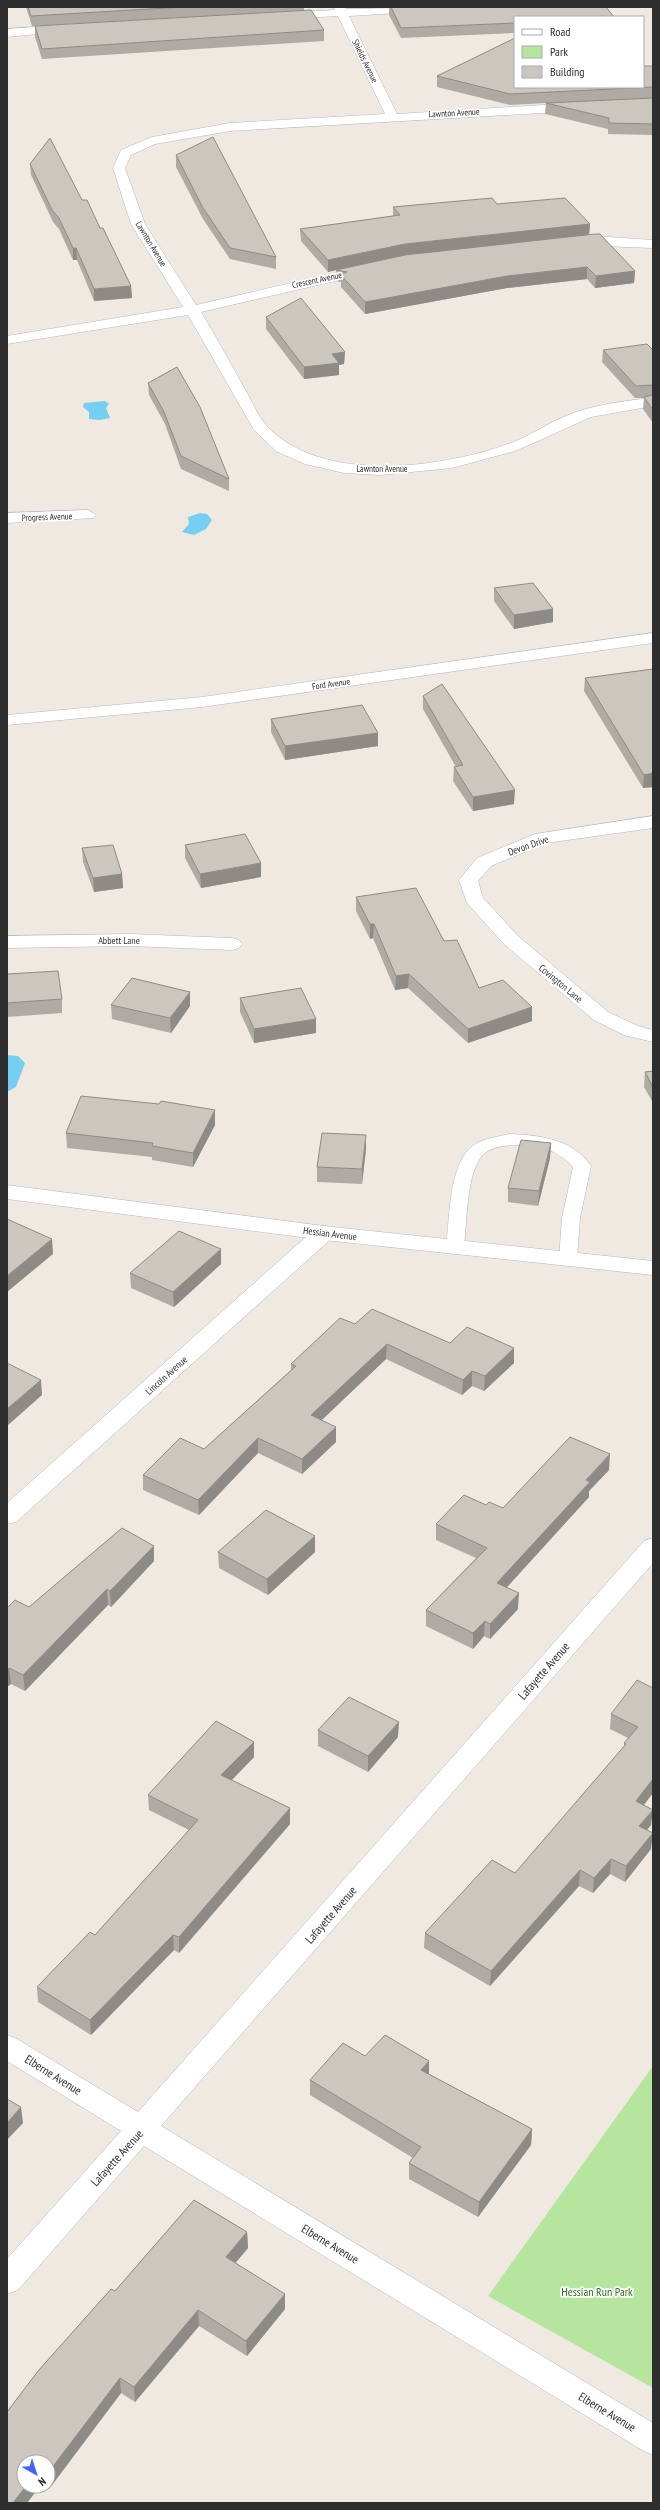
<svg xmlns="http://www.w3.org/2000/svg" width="660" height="2510" font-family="'PT Sans Narrow',sans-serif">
  <rect width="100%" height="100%" fill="#efe9e1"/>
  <path fill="#b6e59e" d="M653,2066v322l-165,-92z"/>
  <g fill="#75cff0">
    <path d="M105,401l4,3 -3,4 4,10 -10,2 -11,-1v-7l-6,-5 1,-4z"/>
    <path d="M200,513l7,1 5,6 -6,9 -12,6 -12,-3 7,-8 -1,-7z"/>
    <path d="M7,1055l11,1 7,7 -9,24 -9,5z"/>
  </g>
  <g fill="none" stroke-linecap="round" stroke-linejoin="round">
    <defs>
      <path id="lane" d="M509,1134c30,1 64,5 82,32l-11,52 -3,41 -3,4h-12l-3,-4 3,-41 11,-51c-12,-14 -31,-22 -49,-22 -13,0 -28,0 -39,8 -19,15 -18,70 -21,94l-3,4h-12l-3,-4c4,-28 2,-84 28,-102 10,-7 23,-8 35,-11z"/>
      <g id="street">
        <path d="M333,7h12l1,2 105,-2 -6,3 -96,6 48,98 179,-11 6,4 -6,4 -346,20 -75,13 -24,11 -6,13 20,56 51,81 169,-39 7,4 -7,4 -164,38c16,26 30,53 45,79 6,11 12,25 20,34 55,61 181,43 250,16 21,-9 40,-23 63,-30 24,-7 49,-11 74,-13v8l-62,11 -73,33 -66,18 -72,7 -36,-2 -39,-9 -29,-13 -22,-21 -66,-115 -181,29v-8l176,-29 -52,-83 -18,-56 8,-18 31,-13 78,-14 155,-9 -47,-98 -54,3 -6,-3 6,-3 51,-3z"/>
        <path d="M64,25l6,4 -2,2 -61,6v-8z"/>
        <path d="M594,236l59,4v8l-78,-3 -7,-4 7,-4z"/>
        <path d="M88,510l8,5 -2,3 -87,5v-10z"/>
        <path d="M653,633v10l-451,64 -195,18v-10l195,-18z"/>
        <path d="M653,816v12l-107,15 -55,23 -13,15 5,17 35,38 90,76 30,14 15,4v12l-29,-7 -30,-15 -90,-76 -37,-41 -8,-23 18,-22 58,-24z"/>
        <path d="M130,934l102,4 7,2 3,4 -3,4 -7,2 -102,-4 -123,2v-12z"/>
        <path d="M324,1226l8,2 3,5 -3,5 -316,284 -9,2v-21l309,-275z"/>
        <path d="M653,1538v25l-492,563 492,297v32l-11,-5 -498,-304 -126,144 -11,4v-35l114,-128 -114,-70v-26l10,4 121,73 506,-571z"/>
      </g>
      <path id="secondary" d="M7,1185l317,41 329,35v14l-329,-35 -317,-41z"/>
    </defs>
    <use href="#lane" stroke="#b4b7c1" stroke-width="1"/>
    <use href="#street" stroke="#b4b7c1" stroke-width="1"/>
    <use href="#secondary" stroke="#b4b7c1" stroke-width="1"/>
    <use href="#lane" fill="#fff" fill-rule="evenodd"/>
    <use href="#street" fill="#fff" fill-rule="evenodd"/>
    <use href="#secondary" fill="#fff" fill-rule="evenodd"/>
  </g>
  <g fill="#afaba4">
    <path d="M26,7h278v3l20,20v11l-282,18 -7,-22v-11l243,-14 -246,14z"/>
    <path d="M389,7h217l-91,10v16l-114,5 -12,-23z"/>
    <path d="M653,66v69l-45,-1v-5l-63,-15 1,-11 -36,2 -73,-18v-11l78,11z"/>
    <path d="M176,155l100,102v12l-46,-10 -27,-40 -27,-52z"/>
    <path d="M30,164l52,36 18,28 31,58 1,12 -38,3 -17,-41h-4l-14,-31 -6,-7 -22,-47z"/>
    <path d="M497,204l93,20 -1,11 46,36 -1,12 -39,5 -8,-9 -80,9 -142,26 -24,-27v-5l-5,-1v-11l-8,2 -27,-31 -1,-12 93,-13v-9z"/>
    <path d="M266,317l79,35 -1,12 -5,1v10l-35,4 -38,-50z"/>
    <path d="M603,350h50v73l-10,-14 1,-11h-9l-33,-36z"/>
    <path d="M148,383l81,96v12l-48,-22 -16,-45 -16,-29z"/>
    <path d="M494,588l59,21v13l-39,7 -20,-28z"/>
    <path d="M653,669v118l-10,1 -59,-97 1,-13z"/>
    <path d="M423,696l91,108 -41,7 -20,-30 1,-14h2l-33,-58z"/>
    <path d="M271,719l107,27 -93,14 -14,-28z"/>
    <path d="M185,845l76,18v14l-60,11 -16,-30z"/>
    <path d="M82,848l40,26 1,14 -29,4 -11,-30z"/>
    <path d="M356,897l88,44 35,47 53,19v14l-64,22 -60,-55 -13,2 -22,-52 -3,1 -14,-28z"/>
    <path d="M7,974l55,25v14l-55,4z"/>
    <path d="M240,998l76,35 -62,10 -14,-31z"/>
    <path d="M111,1005l79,1 -19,27 -59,-14z"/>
    <path d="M653,1071v32l-9,-16 1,-15z"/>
    <path d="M215,1110v15l-22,42 -41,-7v-3l-85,-9 -1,-15z"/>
    <path d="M551,1143l-1,15 -12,48 -30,-4v-14z"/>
    <path d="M366,1149l-4,35 -45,-2v-15z"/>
    <path d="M221,1264l-47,43 -43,-19 -1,-15z"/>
    <path d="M355,1324l95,19 64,20 -30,28 -12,-5 -10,9 -76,-36 -64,61 14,22 -34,32 -44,-21 -59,62 -56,-25v-15l61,-26 87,-79v-6z"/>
    <path d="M609,1470l-20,21v6l-82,90 11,22 -28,30 -6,-3 -11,13 -47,-23v-16l50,-52 -40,-18v-16l50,-19 17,3z"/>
    <path d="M154,1546v15l-43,46 -3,-2 -83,86 -14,-7 -4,3v-79l22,-1z"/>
    <path d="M218,1552h97l-47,43 -49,-27z"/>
    <path d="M653,1688v105l-9,12 7,20 -4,5 4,19 -26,33 -15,-8 -17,19 -14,-7 -89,100 -66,-38 1,-15 90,-60 109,-126v-4l4,-5 -18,-9 1,-15z"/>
    <path d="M318,1730l80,7 -30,35 -50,-26z"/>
    <path d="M254,1742v15l-22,23 58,44 -111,129 -5,-3 -83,85 -53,-33 -1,-15 58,-52 94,-105 -40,-20 -1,-15z"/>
    <path d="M365,2056l64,18 103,55 -1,16 -53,72 -69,-38v-16l4,-5 -103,-63v-15z"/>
    <path d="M194,2200l53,32 1,16 -13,15 50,31v15l-38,47 -48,-30 -64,76 -14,-9 -72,96 -5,-3h4v-24h-24v24h16l-13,17h-20v-91l31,-41 73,-82 4,2z"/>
  </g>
  <g fill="#8e8b86">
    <path d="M590,224l-1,11 -253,35 -8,2v-12l77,-16z"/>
    <path d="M73,248h3l1,12h-4z"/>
    <path d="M587,267v12l-80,9 -142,26v-12l142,-26z"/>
    <path d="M635,271l-1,12 -39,5 1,-12z"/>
    <path d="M131,286l1,12 -38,3v-12z"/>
    <path d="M345,352l-1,12 -5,1v10l-35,4v-12l28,-13z"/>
    <path d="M553,609v13l-39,7v-14z"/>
    <path d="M378,733v13l-93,14v-14z"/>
    <path d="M653,773v14l-10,1 1,-13z"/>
    <path d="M515,790l-1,14 -41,7v-14z"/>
    <path d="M261,863v14l-60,11 -1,-14z"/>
    <path d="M122,874l1,14 -29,4 -1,-14z"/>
    <path d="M370,924h4l-1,14 -3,1z"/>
    <path d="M409,974l-1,14 -13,2 1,-14z"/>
    <path d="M190,992v14l-19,27 -1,-15z"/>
    <path d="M532,1007v14l-64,22v-14z"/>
    <path d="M316,1019v14l-62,10v-14z"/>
    <path d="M215,1110v15l-22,42v-14z"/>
    <path d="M366,1135v14l-4,35v-15z"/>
    <path d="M551,1143l-1,15 -12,48 1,-15z"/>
    <path d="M52,1239l1,15 -46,38v-16z"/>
    <path d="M221,1249v15l-47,43 -1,-15z"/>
    <path d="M387,1344l-1,15 -75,71v-15z"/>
    <path d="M514,1348v15l-30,28 1,-15z"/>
    <path d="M472,1371v15l-10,9 1,-15z"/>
    <path d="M41,1380l1,15 -35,31v-17z"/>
    <path d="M336,1427v15l-34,32v-15z"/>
    <path d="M258,1438v15l-59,62 -1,-15z"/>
    <path d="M610,1454l-1,16 -20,21v6l-92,101v-15l89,-103z"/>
    <path d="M315,1536v16l-47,43 -1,-16z"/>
    <path d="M154,1546v15l-43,46 -1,-16z"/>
    <path d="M107,1589l1,16 -83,86 -2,-16z"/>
    <path d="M519,1593l-1,16 -28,30v-15z"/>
    <path d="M485,1621l-1,15 -11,13v-16z"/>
    <path d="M9,1668l2,16 -4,3v-17z"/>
    <path d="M399,1722l-1,15 -30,35v-16z"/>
    <path d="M254,1742v15l-32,33 -1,-15z"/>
    <path d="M653,1779v14l-19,24 2,-16z"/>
    <path d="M290,1808v16l-111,129v-16z"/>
    <path d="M653,1810l-2,15 -14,17 2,-16z"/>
    <path d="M653,1833l-2,16 -26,33 1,-16z"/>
    <path d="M611,1859l-1,15 -17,19 1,-15z"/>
    <path d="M580,1870l-1,16 -89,100 1,-15z"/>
    <path d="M7,1922l1,13 -1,2z"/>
    <path d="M173,1935l1,15 -83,85 -1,-15z"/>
    <path d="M429,2061v16l-8,-7z"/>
    <path d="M21,2107l2,16 -16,17v-17z"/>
    <path d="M532,2129l-1,16 -53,72 1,-15z"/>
    <path d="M247,2232l1,16 -21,25 -1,-16z"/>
    <path d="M285,2294v15l-38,47 -1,-15z"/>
    <path d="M198,2310l1,16 -64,76 -1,-15z"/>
    <path d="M120,2378l1,15 -72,96 -1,-16z"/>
    <path d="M26,2486h14l-13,17h-14z"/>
  </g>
  <g fill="#cbc7bf" stroke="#8e8b86">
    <path d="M28,7h155l-152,9z"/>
    <path d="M391,7h215l8,10h-99v6l-114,5z"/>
    <path d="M311,10l13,20 -282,19 -7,-23z"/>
    <path d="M515,38v49h128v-21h10v21l-143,7 -73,-18z"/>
    <path d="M653,98v26l-44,-1v-5l-63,-15z"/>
    <path d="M213,137l63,120 -46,-9 -27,-40 -27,-53z"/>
    <path d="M50,138l32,62h5l13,28h3l28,58 -37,3 -18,-41h-3l-14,-30 -7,-8 -22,-46z"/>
    <path d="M492,198l5,6 68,-6 25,26 -185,20 -77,16 -28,-31 100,-14 -7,-8z"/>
    <path d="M595,234h5l35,37 -39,5 -9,-9 -80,9 -142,26 -24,-27 6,-3 -11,-2 69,-15z"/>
    <path d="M301,298l44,54 -13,2 7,9 -35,4 -38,-50z"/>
    <path d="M647,344l6,6v35l-17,1 -33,-36z"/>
    <path d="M177,367l23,40 29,72 -48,-23 -17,-44 -16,-29z"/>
    <path d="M653,395v15l-9,-13z"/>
    <path d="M533,583l20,26 -39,6 -20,-27z"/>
    <path d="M653,669v104l-9,2 -59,-97z"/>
    <path d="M442,684l73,106 -42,7 -19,-30 9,-2 -40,-69z"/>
    <path d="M362,705l16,28 -93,13 -14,-27z"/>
    <path d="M245,834l16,29 -61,11 -15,-29z"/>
    <path d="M113,845l9,29 -29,4 -11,-30z"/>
    <path d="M416,888l28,53 13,-1 22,48 24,-8 29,27 -64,22 -59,-55 -13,2 -22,-52h-4l-14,-27z"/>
    <path d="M58,971l4,28 -55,4v-29z"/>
    <path d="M132,978l58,14 -20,26 -59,-13z"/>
    <path d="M301,988l15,31 -62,10 -14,-31z"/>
    <path d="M653,1071v16l-8,-15z"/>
    <path d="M81,1096l78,8 2,-3 54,9 -22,43 -41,-7 1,-3 -87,-10z"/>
    <path d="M322,1133l44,2 -4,34 -45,-2z"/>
    <path d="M521,1140l30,3 -12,48 -31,-3z"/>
    <path d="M7,1219l45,20 -45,37z"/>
    <path d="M179,1231l42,18 -48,43 -43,-19z"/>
    <path d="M372,1309l78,34 17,-16 47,21 -29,28 -13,-5 -9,9 -76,-36 -76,71 25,12 -34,32 -44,-21 -60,62 -55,-25 37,-37 24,11 92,-83 -5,-2 49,-46 15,6z"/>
    <path d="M7,1363l34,17 -34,29z"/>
    <path d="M570,1437l40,17 -24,26 4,2 -93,101 22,10 -29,31 -5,-3 -12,12 -47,-23 61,-62 -51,-24 28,-29 22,10 3,-3 14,6z"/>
    <path d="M266,1510l49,26 -48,43 -49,-27z"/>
    <path d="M122,1528l32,18 -44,45 -3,-2 -84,86 -14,-7 -2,2v-62l8,-8 14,7z"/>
    <path d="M637,1680l16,8v91l-17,22 17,9 -14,16 14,7 -27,33 -15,-7 -17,19 -14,-8 -89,101 -66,-38 67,-73 23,13 111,-129 -2,-1 14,-16 -27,-13z"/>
    <path d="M349,1697l50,25 -31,34 -50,-26z"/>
    <path d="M216,1721l38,21 -33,33 69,33 -111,129 -6,-2 -83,85 -53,-33 53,-55 5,3 103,-115 -50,-25z"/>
    <path d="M385,2035l44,26 -8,9 111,59 -53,73 -70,-39 12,-16 -111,-67 33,-37 22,13z"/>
    <path d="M7,2099l14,8 -14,16z"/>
    <path d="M194,2200l53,32 -21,25 59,37 -39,47 -48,-31 -64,77 -14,-9 -72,95v-11h-24v24h2l-13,17h-6v-91l31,-41 73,-82 4,2z"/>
  </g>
  <g text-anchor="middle" stroke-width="3.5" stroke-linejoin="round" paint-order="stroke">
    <g font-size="9" fill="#2e2e2e" stroke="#fff">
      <text transform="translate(365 61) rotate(64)" y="3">Shields Avenue</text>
      <text transform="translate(454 113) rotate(-3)" y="3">Lawnton Avenue</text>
      <text transform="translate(151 244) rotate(59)" y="3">Lawnton Avenue</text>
      <text transform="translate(317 280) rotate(-12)" y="3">Crescent Avenue</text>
      <text x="382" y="472">Lawnton Avenue</text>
      <text transform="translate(47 517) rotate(-2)" y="3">Progress Avenue</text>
      <text transform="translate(331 684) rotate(-8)" y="3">Ford Avenue</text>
    </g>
    <g font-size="10" fill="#2e2e2e" stroke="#fff">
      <text transform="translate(528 845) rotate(-19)" y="4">Devon Drive</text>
      <text x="119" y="944">Abbett Lane</text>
      <text transform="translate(561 983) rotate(40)" y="4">Covington Lane</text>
      <text transform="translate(330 1233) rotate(7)" y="4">Hessian Avenue</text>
      <text transform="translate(166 1375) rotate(-42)" y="4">Lincoln Avenue</text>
    </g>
    <g font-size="12" fill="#2e2e2e" stroke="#fff">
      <text transform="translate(544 1671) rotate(-49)" y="4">Lafayette Avenue</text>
      <text transform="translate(331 1915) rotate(-49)" y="4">Lafayette Avenue</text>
      <text transform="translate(53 2075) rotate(32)" y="4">Elberne Avenue</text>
      <text transform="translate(117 2158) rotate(-48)" y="4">Lafayette Avenue</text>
      <text transform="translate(330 2244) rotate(31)" y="4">Elberne Avenue</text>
      <text transform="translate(607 2412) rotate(31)" y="4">Elberne Avenue</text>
    </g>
    <g font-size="12" fill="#2c6e1b" stroke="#fff">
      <text x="597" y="2296">Hessian Run Park</text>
    </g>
  </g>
  <rect width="660" height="2510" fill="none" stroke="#2e2e2e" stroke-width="16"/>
  <rect x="514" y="16" width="130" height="72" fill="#ffffff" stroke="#ababab"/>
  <rect x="522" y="29" width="20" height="6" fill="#ffffff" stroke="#ababab"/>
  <text x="550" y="36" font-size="12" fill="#2e2e2e">Road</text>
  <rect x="522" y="46" width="20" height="12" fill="#b6e59e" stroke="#ababab"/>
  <text x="550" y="56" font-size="12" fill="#2e2e2e">Park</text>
  <rect x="522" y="66" width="20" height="12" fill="#cbc7bf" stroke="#ababab"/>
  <text x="550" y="76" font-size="12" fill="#2e2e2e">Building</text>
  <g transform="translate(36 2474) rotate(141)"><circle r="19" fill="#ffffff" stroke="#ababab"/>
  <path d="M0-3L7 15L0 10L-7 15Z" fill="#4264fb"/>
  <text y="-6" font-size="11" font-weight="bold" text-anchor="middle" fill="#2e2e2e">N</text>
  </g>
</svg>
